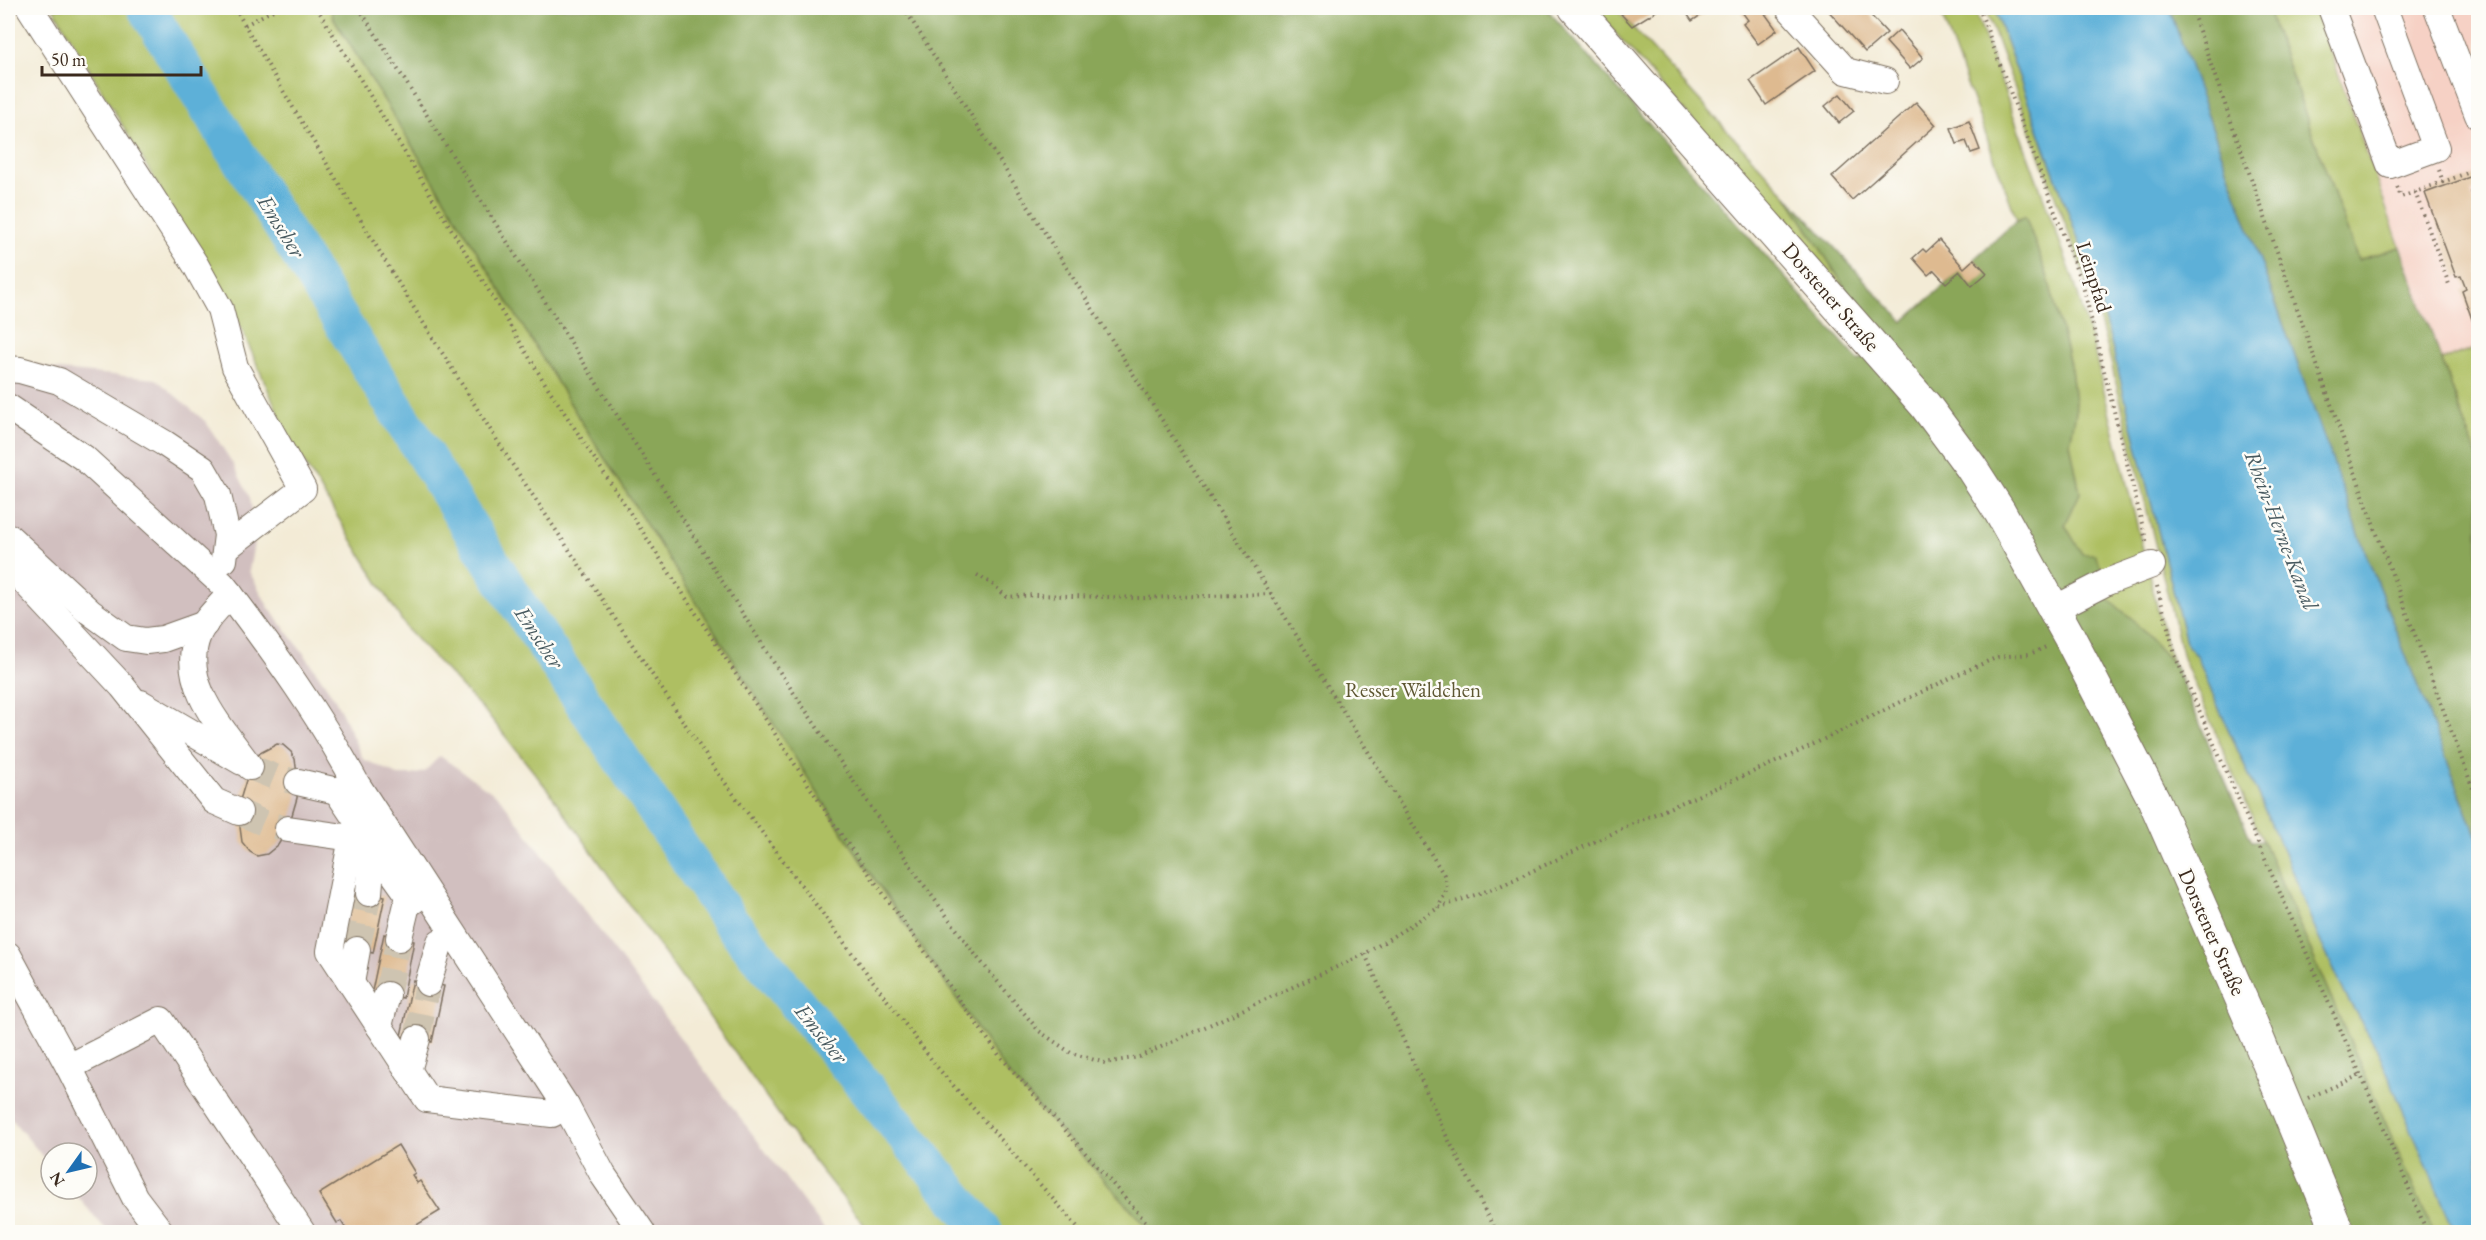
<svg xmlns="http://www.w3.org/2000/svg" width="2486" height="1240" font-family="'EB Garamond',serif">
  <rect width="100%" height="100%" fill="#fdfcf7"/>
  <filter id="ink" filterUnits="userSpaceOnUse"><feTurbulence type="fractalNoise" baseFrequency=".0167" numOctaves="2"/><feDisplacementMap in="SourceGraphic" scale="12" xChannelSelector="R" yChannelSelector="G"/><feConvolveMatrix kernelMatrix="1 2 1 2 8 2 1 2 1" color-interpolation-filters="sRGB"/></filter>
  <filter id="wash" filterUnits="userSpaceOnUse"><feTurbulence type="fractalNoise" baseFrequency=".008" numOctaves="4" result="noise"/><feDisplacementMap in="SourceGraphic" scale="24" xChannelSelector="R" yChannelSelector="G"/><feGaussianBlur stdDeviation="1.35" result="paint"/><feColorMatrix in="noise" values="0 0 0 0 0 0 0 0 0 0 0 0 0 0 0 0 0 1.4 0 .05"/><feComposite in="paint" operator="in"/></filter>
  <g filter="url(#wash)">
    <rect width="100%" height="100%" fill="#f3ebd6"/>
    <path fill="#f6d1c5" d="M2315,8h163v339l-36,13z"/>
    <path fill="#d1bfbf" d="M8,357l51,13 97,9 50,43 27,42 17,34 6,34 -7,39 20,37 34,44 32,47 28,60 35,16h14l12,-3 16,-16 60,42 326,434h-718l-37,-43h16v-36h-36v13l-43,-51z"/>
    <g fill="#aebf62" stroke="#747440" stroke-width="1.5">
      <path d="M53,8h278l2,9 248,404 264,415 163,238 144,158h-282l-76,-96 -246,-346 -58,-73 -83,-88 -117,-189 -52,-119z"/>
      <path d="M1593,8h22l172,188 66,104z"/>
      <path d="M1939,8h35l100,273 19,65 73,297 8,22 -43,-47 -26,-21 -40,-72 15,-32 -10,-50 6,-32 -5,-42 -23,-91 -23,-62 -8,4z"/>
      <path d="M1985,8h9l107,294 86,344 11,12 14,35 77,171 28,70 29,62 30,51 79,185h-22l-250,-574 -75,-308 -14,-49z"/>
      <path d="M2267,8h48l85,239 -42,13z"/>
      <path d="M2478,347v112l-36,-99z"/>
    </g>
    <g fill="#8aa658" stroke="#62683b" stroke-width="1.5">
      <path d="M331,8h1215l313,353 25,-22 -31,-39 -66,-104 116,126 57,-51 12,14 14,-12 -12,-14 43,-39 8,-4 23,62 23,91 5,42 -6,32 10,50 -15,32 17,29h12l10,19v23l27,22 43,47 78,177 11,-1 170,391h-1281l-144,-158 -163,-238 -264,-415 -248,-404z"/>
      <path d="M2169,8h98l91,252 42,-13 78,212v381l-109,-278z"/>
    </g>
    <path fill="#5db0d8" stroke="#4c6d7b" stroke-width="1.5" d="M1994,8h175l200,554 109,278v392h-23l-79,-185 -30,-51 -29,-62 -28,-70 -77,-171 -14,-35 -11,-12 -86,-344z"/>
    <g fill="none" stroke-linecap="round" stroke-linejoin="round">
      <path stroke="#5db0d8" stroke-width="38" d="M146,8l369,592 214,320 255,312"/>
    </g>
    <g id="blocks">
      <g fill="#deba90">
        <path d="M1631,8h30l-29,18 -11,-12z"/>
        <path d="M1683,8h29l-20,13z"/>
        <path d="M1739,8h22l16,22 -19,14 -15,-20 5,-4z"/>
        <path d="M1826,8h38l23,25 -22,19z"/>
        <path d="M1899,30l24,28 -13,11 -24,-27z"/>
        <path d="M1799,47l16,24 -49,34 -16,-24z"/>
        <path d="M1840,94l14,17 -15,12 -14,-17z"/>
        <path d="M1916,102l20,23 -84,75 -20,-23z"/>
        <path d="M1969,121l11,29 -9,3 -5,-12 -9,3 -6,-16z"/>
        <path d="M2478,174v16l-7,2 7,22v122l-16,-45 4,-2 -5,-13 -5,1 -31,-84z"/>
        <path d="M1939,240l25,28 10,-9 13,14 -15,13 -12,-15 -14,12 -12,-13 -6,5 -15,-17 10,-9 3,3z"/>
        <path d="M277,744l6,1 8,7 4,7 3,23 -1,16 -9,31 -10,16 -11,9 -10,2 -7,-4 -8,-10 -3,-22 1,-20 10,-33 10,-14z"/>
        <path d="M354,889l31,7 -12,57 -31,-7z"/>
        <path d="M384,934l30,7 -11,57 -31,-7z"/>
        <path d="M413,980l31,6 -12,56 -31,-6z"/>
        <path d="M398,1145l17,28 -3,2 5,8 3,-2 20,30 -35,21h-65l6,-3 -5,-8 -4,2 -18,-29z"/>
      </g>
    </g>
  </g>
  <g filter="url(#ink)">
    <use href="#blocks" fill-opacity="0" stroke="#7b6e5e" stroke-width="1.5"/>
    <g fill="none" stroke-linecap="round" stroke-linejoin="round">
      <g stroke="#cec4b1" stroke-width="26" stroke-dasharray="26 13" stroke-linecap="butt">
        <path d="M250,767l27,11 21,4"/>
        <path d="M239,812l27,12 22,5"/>
        <path d="M357,950l12,-57"/>
        <path d="M387,995l12,-57"/>
        <path d="M417,1039l11,-56"/>
      </g>
      <defs>
        <g id="minor">
          <path d="M30,8l165,256 25,45 15,58 68,122 -77,59"/>
          <path d="M1789,8l57,63 39,10"/>
          <path d="M2331,8l59,157 46,-17 -52,-140"/>
          <path d="M2437,8l41,107"/>
          <path d="M8,369l12,1 39,11 105,62 39,26 15,26 9,40 -3,25"/>
          <path d="M8,407l76,51 138,126 8,10c46,61 90,122 126,189l210,323 37,69 39,57"/>
          <path d="M9,537l81,75 36,26 20,3 17,-2 42,-15"/>
          <path d="M8,564l114,122 92,115 25,11"/>
          <path d="M230,594c-10,12 -26,26 -32,41 -20,49 26,95 52,132"/>
          <path d="M2054,609l53,-27 45,-17"/>
          <path d="M141,703l101,59"/>
          <path d="M298,782l39,9 16,-7"/>
          <path d="M337,791l36,54 -4,48"/>
          <path d="M288,829l64,9 21,7 40,56"/>
          <path d="M352,838l-22,113 97,148 125,15 14,-8"/>
          <path d="M399,938l10,-42"/>
          <path d="M8,955l61,112 66,131 26,34"/>
          <path d="M351,983l6,-33"/>
          <path d="M428,983l12,-41"/>
          <path d="M379,1026l8,-31"/>
          <path d="M69,1067l92,-47 141,212"/>
          <path d="M408,1071l9,-32"/>
        </g>
        <path id="major" d="M1575,8l350,397 46,62 29,45 70,126 83,160 94,214 91,220"/>
      </defs>
      <use href="#minor" stroke="#7b6e5e" stroke-width="28"/>
      <use href="#major" stroke="#7b6e5e" stroke-width="34"/>
      <g stroke="#7b6e5e" stroke-width="4" stroke-dasharray="1.5 4.5" stroke-linecap="butt">
        <path d="M235,8l38,66 126,210 111,177 207,311 220,295 145,165"/>
        <path d="M317,8l226,372 299,456 157,219 156,177"/>
        <path d="M359,8l422,666 140,207 56,76 62,74 32,22 34,10 34,-6 226,-103 73,-46 60,-21 143,-67 144,-62 178,-86 35,-15 32,-3 16,-7"/>
        <path d="M904,8l367,586 173,281 3,14 -9,19"/>
        <path d="M1979,8l105,282 63,254"/>
        <path d="M2191,8l183,518 104,276"/>
        <path d="M245,25l32,-17"/>
        <path d="M2439,170l4,12 35,-13"/>
        <path d="M2397,187l4,10 42,-15"/>
        <path d="M2415,192l35,95"/>
        <path d="M977,575l14,8 16,14 28,-2 108,3 128,-4"/>
        <path d="M2157,586l19,72 205,463 46,111"/>
        <path d="M1365,954l79,177 52,101"/>
        <path d="M2308,1098l52,-23"/>
      </g>
      <use href="#minor" stroke="#fff" stroke-width="26"/>
      <use href="#major" stroke="#fff" stroke-width="32"/>
    </g>
  </g>
  <g text-anchor="middle" stroke-width="5" stroke-linejoin="round" paint-order="stroke">
    <g font-size="21" fill="#3b2a1e" stroke="#fdfcf7">
      <text transform="translate(2094 277) rotate(72)" y="7">Leinpfad</text>
      <text transform="translate(1831 297) rotate(49)" y="7">Dorstener Straße</text>
      <text transform="translate(2212 932) rotate(66)" y="7">Dorstener Straße</text>
    </g>
    <g font-size="21" fill="#5e5732" stroke="#fdfcf7">
      <text x="1413" y="697">Resser Wäldchen</text>
    </g>
    <g font-size="22" font-style="italic" fill="#47595f" stroke="#fdfcf7">
      <text transform="translate(282 226) rotate(58)" y="8">Emscher</text>
      <text transform="translate(2282 530) rotate(69)" y="8">Rhein-Herne-Kanal</text>
      <text transform="translate(540 637) rotate(56)" y="8">Emscher</text>
      <text transform="translate(822 1033) rotate(51)" y="8">Emscher</text>
    </g>
  </g>
  <rect width="2486" height="1240" fill="none" stroke="#fdfcf7" stroke-width="30"/>
  <g transform="translate(69 1171) rotate(236)"><circle r="28" fill="#fdfcf7" stroke="#afa8a0" stroke-width="1.5"/>
  <path d="M0-4.5L10 22L0 15L-10 22Z" fill="#1f6fb2"/>
  <text y="-9" font-size="16" font-weight="bold" text-anchor="middle" fill="#3b2a1e">N</text>
  </g>
  <path d="M42 66v9h159v-9" fill="none" stroke="#3b2a1e" stroke-width="3"/>
  <text x="51" y="66" font-size="18" fill="#3b2a1e" stroke="#fdfcf7" stroke-width="4.5" paint-order="stroke">50 m</text>
</svg>
